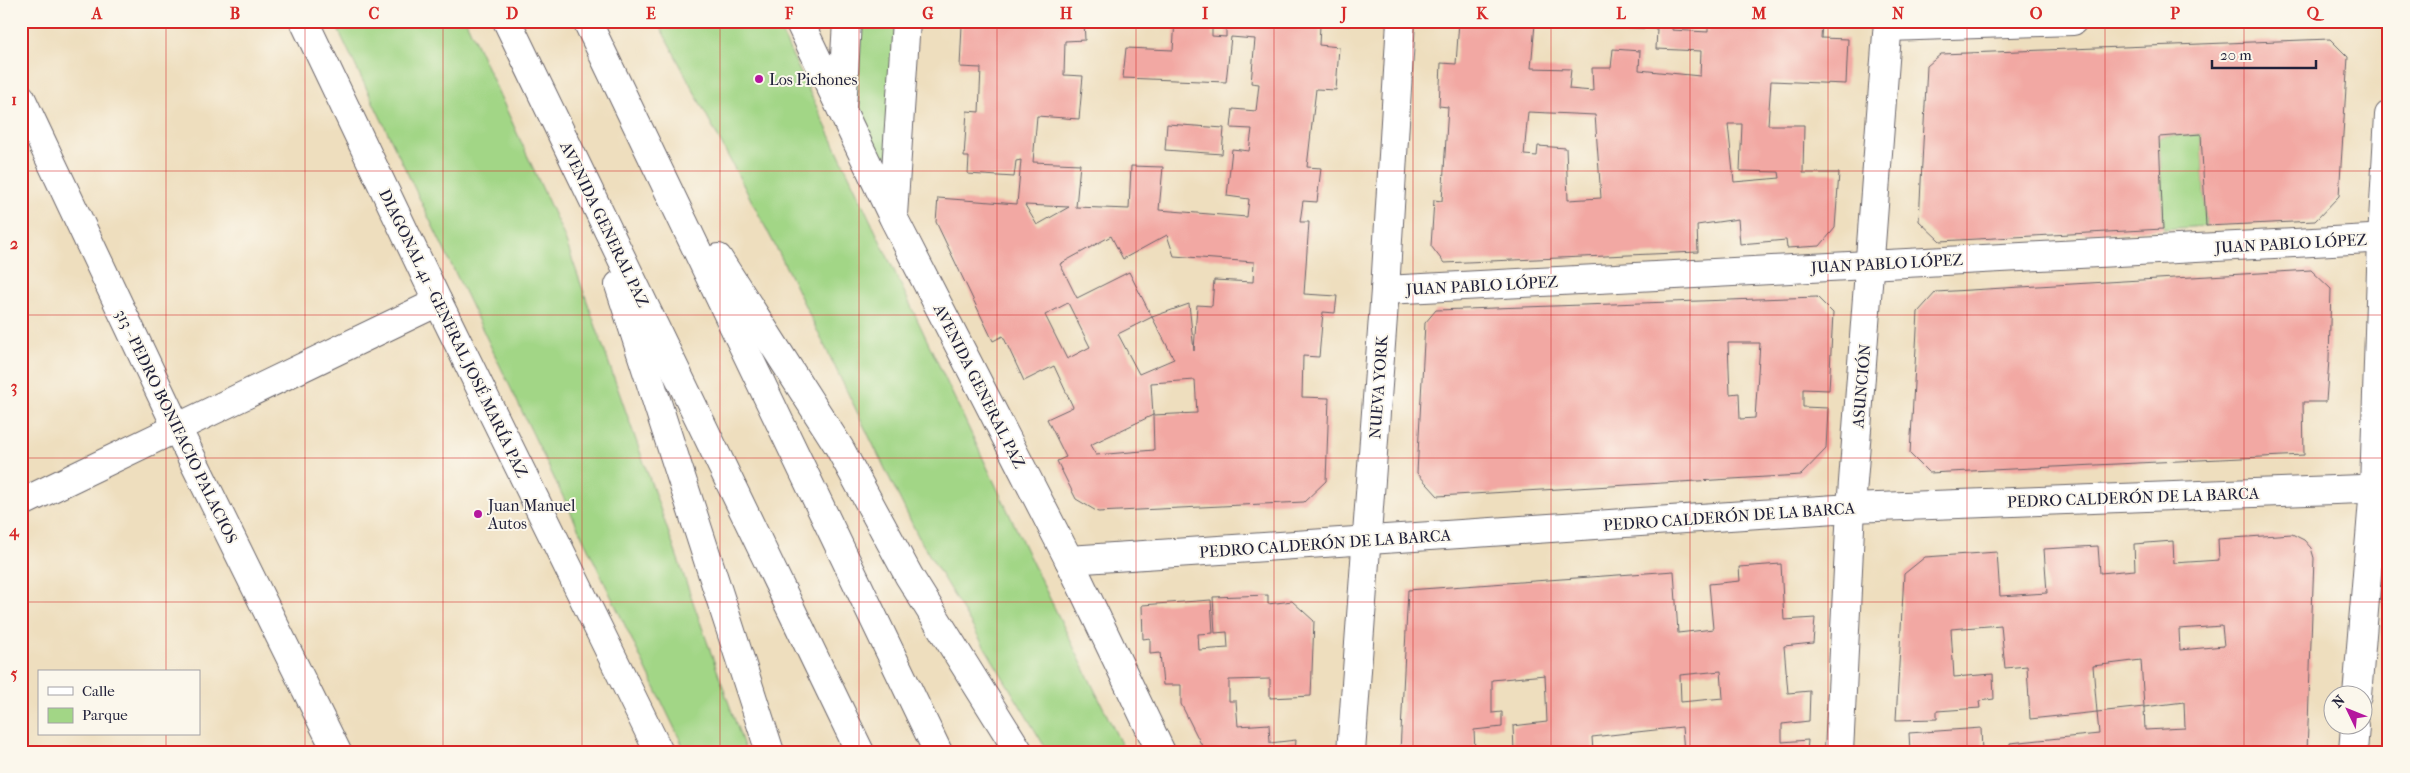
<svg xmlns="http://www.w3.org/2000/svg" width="2410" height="773" font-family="'IM FELL French Canon',serif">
  <rect width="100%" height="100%" fill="#fbf7ec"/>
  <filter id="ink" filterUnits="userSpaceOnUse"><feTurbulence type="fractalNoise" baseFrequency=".02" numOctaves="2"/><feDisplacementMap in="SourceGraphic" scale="10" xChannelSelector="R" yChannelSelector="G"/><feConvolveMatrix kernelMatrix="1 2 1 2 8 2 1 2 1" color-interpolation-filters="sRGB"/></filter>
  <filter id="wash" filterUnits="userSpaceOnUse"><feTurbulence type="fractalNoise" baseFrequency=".0096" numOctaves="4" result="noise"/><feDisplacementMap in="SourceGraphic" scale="20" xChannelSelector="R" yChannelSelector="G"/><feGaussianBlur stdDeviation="1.12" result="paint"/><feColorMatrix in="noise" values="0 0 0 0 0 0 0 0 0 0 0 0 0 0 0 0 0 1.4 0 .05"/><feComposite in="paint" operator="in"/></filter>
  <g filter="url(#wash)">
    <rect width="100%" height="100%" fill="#eedebe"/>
    <g fill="#a2d686" stroke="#627c60">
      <path d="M334,21h132l98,215 182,516h-60z"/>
      <path d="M657,21h119l256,541 93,190h-77l-129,-214 -139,-283z"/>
      <path d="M847,21h59l-13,196 -51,-106z"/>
      <path d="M2201,134l5,92 -43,3 -4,-92z"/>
    </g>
    <g id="blocks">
      <g fill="#f2a8a3" fill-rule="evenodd">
        <path d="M952,21h132l1,19 -20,1 -1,34 19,1 -4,43 -42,-3 -4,46 47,2 -4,43 53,2 2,-43 32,1 -4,43 88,7 2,-18 -22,-3 5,-47 17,2 3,-22 -21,-1 2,-19 23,2 3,-27 -8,-1 4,-44 -24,-2 -5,45 -103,-4 3,-30 47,2 2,-29h37v15l14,1v-16h124v5l-30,-1 -1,20 20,2 -3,43 -20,-1 -9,78 14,1 -4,34 -14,-1 -3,21h9l-5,72 33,2 -2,17 -12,-1 -4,45 -16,-1 -1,41 27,1 -3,83 -22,21 -206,10 -22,-13 -19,-38 9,-4 -19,-38 26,-12 -19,-41 -30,15 -21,-45 -10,5 -57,-119 2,-24 79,6 4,-44 -5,1 -2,16 -46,-3 1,-17h-5l3,-46 12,1 2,-44 -21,-1 2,-42h-10zM1025,205l44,2 -32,18zM1167,235l7,21 80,6 -1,20 -39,-2 -2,26 -15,-1 -3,46 -5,-47 -37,13 22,42 -35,15 -21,-40 34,-17 -23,-45 -52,26 -17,-34 51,-28 12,23zM1068,303l22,44 -23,12 -22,-44zM1195,380l2,33 -44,2 1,35 -58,5 -6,-10 63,-30 -2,-32z"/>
        <path d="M1459,21h119v3h-43l-4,44 40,1 -2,20 24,2 -1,-23h19l2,-19 27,2 -1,19 61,6 1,-25 -45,-2 1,-20 -41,-2 1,-6h56l-1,9 36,2v-11h114l-1,17 27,1 -2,45 -75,-3 -3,44h36l-1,48h36l-4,55 -15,18 -33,2 -1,-8 -46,4 -2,-25 -41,6 1,27 -254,11 -13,-17 3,-46 8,1 6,-94 -9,-1 2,-43 15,1zM1528,112l67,3 6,83 -33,2 -2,-52 -28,-2 -1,10 -13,-1zM1728,124h14l-2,47 39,1 1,6 -46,4z"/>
        <path d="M2330,39l18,18 -9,139 -24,25 -109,5 -5,-92 -42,3 4,92 -223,12 -21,-20 8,-155 14,-12z"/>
        <path d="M1167,124l57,4 -2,26 -57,-4z"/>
        <path d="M2311,270l20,19 -2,70 -3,43h-23l1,53 -375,18 -19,-19 8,-142 18,-20z"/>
        <path d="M1817,297l16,16 -4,77 -26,-1v18l25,1 -2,41 -25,26 -363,21 -21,-23 8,-150 11,-13zM1728,343h32l-5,75 -15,1 -1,-26 -9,1z"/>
        <path d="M2292,534l12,6 7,8 3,10 -7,194h-297v-9l89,-9 -2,-22 47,-5 1,23 40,-2 -1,-26 -40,5 -3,-47 -48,6 4,46 -67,7 -3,-53 -22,2 -4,-43 -50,4 3,48 39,-3 1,25 -15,2 1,7 -43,3v8l-41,1 8,-146 21,-17 72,-5 3,44 47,-3 -3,-44 54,-3 2,27 35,-3 -1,-26 39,-3 1,22 45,-3 -1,-21zM2222,626l2,20 -44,4 -1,-21z"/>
        <path d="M1781,564l3,56 31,-2 -2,25 -29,3 4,47 22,-2 -1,30 -27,3v18l26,-2 -1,12h-123l-2,-25 -90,10 1,15h-79l-1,-26 34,-4 -2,-47 -53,5v33l10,-1v15l-28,3 1,22h-75l8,-162 266,-19 4,62 35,-4 -4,-45 31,-3 -1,-14zM1721,671l2,27 -42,4 -1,-27z"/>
        <path d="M1268,595v9l24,-3 22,20 -3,75 -41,2v-19l-41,1v21h7l2,25 31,-2 1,19 26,-3 -1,12h-102l-1,-2 11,-2 -22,-44v-19h-18l-3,-32 -10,1v-16l-7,1 -1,-34 69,-5 2,33 -15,1 1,16 29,-2 -1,-16 -12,1 -2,-36z"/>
        <path d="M1981,728l1,24h-72l-1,-19z"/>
      </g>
    </g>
  </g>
  <g filter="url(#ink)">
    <use href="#blocks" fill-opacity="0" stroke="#696469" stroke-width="1"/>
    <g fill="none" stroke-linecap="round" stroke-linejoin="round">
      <defs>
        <g id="street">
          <path d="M1888,27l185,-6"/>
          <path d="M21,98l156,330 160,324"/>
          <path d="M1385,290l1004,-52"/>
          <path d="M21,503l417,-201"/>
          <path d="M1069,560l782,-52 538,-20"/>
          <path d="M2357,696l17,-208 8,-249 7,-124"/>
          <path d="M1351,752l34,-462 16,-269"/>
          <path d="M1839,752l12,-244 37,-487"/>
          <path d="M2353,752l2,-26"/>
        </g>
        <g id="secondary">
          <path d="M304,21l134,281 221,450"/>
          <path d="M799,21l94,196 176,343 92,192"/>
          <path d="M842,110l5,-89"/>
          <path d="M893,215l13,-194"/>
        </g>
        <g id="highway">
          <path d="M507,21l353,731"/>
          <path d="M587,21l351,731"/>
          <path d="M718,258l121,189 70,129 110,176"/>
          <path d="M619,285l151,467"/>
        </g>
      </defs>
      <use href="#street" stroke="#696469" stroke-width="30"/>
      <use href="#secondary" stroke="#696469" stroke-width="30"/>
      <use href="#highway" stroke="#696469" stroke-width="30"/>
      <use href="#street" stroke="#fff" stroke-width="28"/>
      <use href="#secondary" stroke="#fff" stroke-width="28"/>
      <use href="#highway" stroke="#fff" stroke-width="28"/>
    </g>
  </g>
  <path fill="none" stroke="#d62828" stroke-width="1" stroke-opacity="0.55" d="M166,21v651M305,21v731M443,21v731M582,21v731M720,21v731M859,21v731M997,21v731M1136,21v731M1274,21v731M1413,21v731M1551,21v731M1690,21v731M1828,21v731M1967,21v731M2105,21v731M2244,21v731M21,171h2368M21,315h2368M21,458h2368M21,602h2368M166,734v18"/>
  <g fill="#b5179e" stroke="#fbf7ec" stroke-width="2">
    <circle cx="759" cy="79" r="5"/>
    <circle cx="478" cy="514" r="5"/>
  </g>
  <g text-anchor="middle" stroke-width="4" stroke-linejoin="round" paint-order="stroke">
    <g font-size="16" fill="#22223b" stroke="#fbf7ec" text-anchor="start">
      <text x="769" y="85">Los Pichones</text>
      <text x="488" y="511">Juan Manuel<tspan x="488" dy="18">Autos</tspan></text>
    </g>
    <g font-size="16" fill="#22223b" stroke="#fbf7ec">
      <text transform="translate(605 224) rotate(64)" y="6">AVENIDA GENERAL PAZ</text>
      <text transform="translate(2291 243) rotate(-3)" y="6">JUAN PABLO LÓPEZ</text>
      <text transform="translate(1887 263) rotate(-3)" y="6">JUAN PABLO LÓPEZ</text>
      <text transform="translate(1482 285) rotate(-3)" y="6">JUAN PABLO LÓPEZ</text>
      <text transform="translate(454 333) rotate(64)" y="6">DIAGONAL 41 - GENERAL JOSÉ MARÍA PAZ</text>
      <text transform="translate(980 386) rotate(63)" y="6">AVENIDA GENERAL PAZ</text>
      <text transform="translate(1861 386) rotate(-85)" y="6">ASUNCIÓN</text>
      <text transform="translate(1378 387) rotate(-86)" y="6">NUEVA YORK</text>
      <text transform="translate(177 426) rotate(64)" y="6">313 - PEDRO BONIFACIO PALACIOS</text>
      <text transform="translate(2133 497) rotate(-2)" y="6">PEDRO CALDERÓN DE LA BARCA</text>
      <text transform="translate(1729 516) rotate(-4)" y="6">PEDRO CALDERÓN DE LA BARCA</text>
      <text transform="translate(1325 543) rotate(-4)" y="6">PEDRO CALDERÓN DE LA BARCA</text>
    </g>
  </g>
  <rect width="2410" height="773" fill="none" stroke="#fbf7ec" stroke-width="55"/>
  <rect x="38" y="670" width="162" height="65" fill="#fbf7ec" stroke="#a4a2a5"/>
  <rect x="48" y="687" width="25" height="8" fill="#ffffff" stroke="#a4a2a5"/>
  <text x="82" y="696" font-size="15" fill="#22223b">Calle</text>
  <rect x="48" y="708" width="25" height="15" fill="#a2d686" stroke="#a4a2a5"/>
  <text x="82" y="720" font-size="15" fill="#22223b">Parque</text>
  <g transform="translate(2348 710) rotate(313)"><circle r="24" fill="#fbf7ec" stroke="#a4a2a5"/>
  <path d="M0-4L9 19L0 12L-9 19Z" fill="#b5179e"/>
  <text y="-8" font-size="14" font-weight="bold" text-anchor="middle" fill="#22223b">N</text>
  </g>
  <path d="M2212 60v8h104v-8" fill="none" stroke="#22223b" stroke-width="2.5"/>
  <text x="2220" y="60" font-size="15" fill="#22223b" stroke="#fbf7ec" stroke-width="4" paint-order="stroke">20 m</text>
  <rect x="28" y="28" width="2354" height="718" fill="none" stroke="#d62828" stroke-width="2"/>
  <g font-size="16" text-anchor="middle" font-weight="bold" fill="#d62828">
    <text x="97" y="19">A</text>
    <text x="235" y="19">B</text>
    <text x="374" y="19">C</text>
    <text x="512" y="19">D</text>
    <text x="651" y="19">E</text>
    <text x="789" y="19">F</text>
    <text x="928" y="19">G</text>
    <text x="1066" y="19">H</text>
    <text x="1205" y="19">I</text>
    <text x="1344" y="19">J</text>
    <text x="1482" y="19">K</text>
    <text x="1621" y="19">L</text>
    <text x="1759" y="19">M</text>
    <text x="1898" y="19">N</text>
    <text x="2036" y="19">O</text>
    <text x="2175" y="19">P</text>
    <text x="2313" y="19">Q</text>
    <text x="14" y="105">1</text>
    <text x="14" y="249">2</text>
    <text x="14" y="392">3</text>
    <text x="14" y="536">4</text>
    <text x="14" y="679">5</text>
  </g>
</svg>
